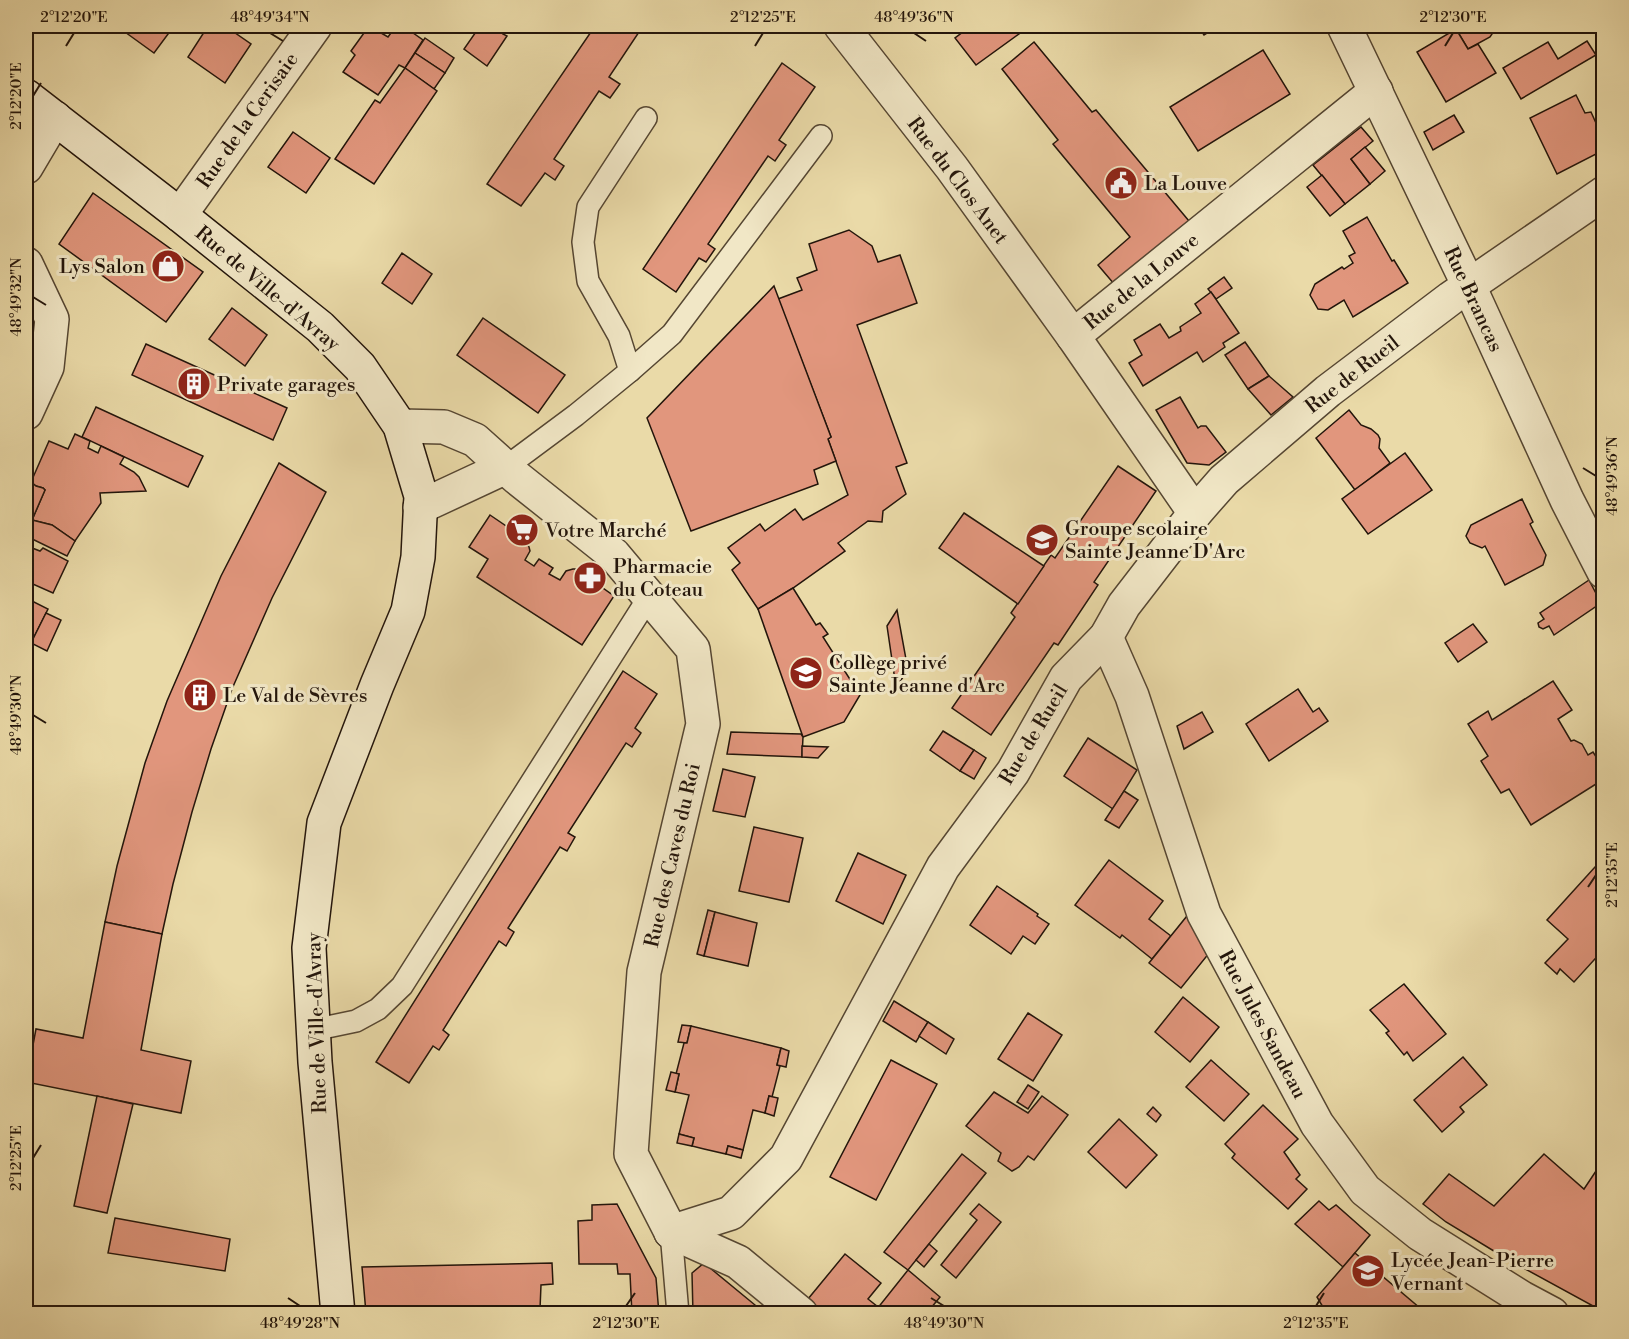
<svg xmlns="http://www.w3.org/2000/svg" width="1629" height="1339" font-family="'Libre Bodoni',serif">
  <rect width="100%" height="100%" fill="#eadaa8"/>
  <filter id="stains"><feTurbulence type="fractalNoise" baseFrequency=".00333" numOctaves="4"/><feColorMatrix values="0 0 0 0 .2 0 0 0 0 .09 0 0 0 0 .02 0 0 0 .5 -.17"/></filter>
  <radialGradient id="worn" r=".72"><stop offset=".6" stop-color="#630" stop-opacity="0"/><stop offset="1" stop-color="#630" stop-opacity=".3"/></radialGradient>
  <g fill="#e1967d" stroke="#23150b" stroke-width="1.5">
    <path d="M119,26h55l-20,27 -36,-26z"/>
    <path d="M208,26h17l26,18 -26,39 -37,-26z"/>
    <path d="M369,26l19,11 8,-11h7l20,14 -18,28 -6,-3 -21,30 -35,-23 12,-17 -4,-4z"/>
    <path d="M480,26h29l-6,8 4,2 -20,30 -23,-17z"/>
    <path d="M595,26h48l-34,51 11,7 -10,14 -11,-7 -45,68 10,7 -9,14 -10,-7 -24,33 -34,-22z"/>
    <path d="M971,26h59l-54,39 -21,-27z"/>
    <path d="M1198,26h15l2,2 -11,7z"/>
    <path d="M1462,26h32l2,2 -6,9 -22,12 -12,-20z"/>
    <path d="M1456,29l12,20 10,-5 18,29 -50,29 -29,-50z"/>
    <path d="M425,38l29,20 -9,15 -30,-20z"/>
    <path d="M1587,41l9,14 -75,44 -18,-31 45,-26 10,17z"/>
    <path d="M1034,42l58,70 4,-2 93,111 -69,70 -22,-26 32,-28 -77,-93 5,-4 -56,-71z"/>
    <path d="M1263,50l27,44 -92,57 -28,-44z"/>
    <path d="M415,53l30,20 -11,16 -29,-21z"/>
    <path d="M782,63l33,24 -36,53 7,5 -11,16 -7,-5 -60,88 7,5 -9,13 -7,-4 -23,34 -33,-23z"/>
    <path d="M405,68l32,23 -63,93 -39,-25 40,-59 5,3z"/>
    <path d="M1576,95l9,18 6,-1 9,20 -4,2 8,16 -47,24 -27,-56z"/>
    <path d="M1454,115l10,17 -31,18 -9,-18z"/>
    <path d="M1361,127l12,14 -22,18 19,25 -25,20 -32,-39z"/>
    <path d="M293,132l37,26 -24,35 -38,-26z"/>
    <path d="M1365,147l20,24 -15,13 -19,-25z"/>
    <path d="M1322,175l23,29 -15,12 -23,-29z"/>
    <path d="M93,193l110,79 -37,50 -107,-78z"/>
    <path d="M1367,217l25,44 2,-1 14,23 -55,34 -9,-17 -16,10 -10,-1 -8,-14 5,-11 27,-17 2,2 9,-6 -4,-7 6,-3 -12,-22z"/>
    <path d="M849,230l23,16 6,16 22,-7 17,48 -60,22 50,138 -11,4 10,27 -23,17 -1,11 -14,-1 -30,22 7,8 -52,37 -35,21 -26,-39 8,-7 -12,-15 32,-24 5,7 30,-22 8,11 45,-25 -20,-56 3,-2 -53,-138 24,-9 -5,-12 20,-8 -8,-26z"/>
    <path d="M402,253l30,21 -20,30 -30,-21z"/>
    <path d="M1224,277l8,11 -16,11 -8,-10z"/>
    <path d="M774,286l57,151 -3,2 8,22 -22,9 4,14 -127,47 -44,-113z"/>
    <path d="M1211,292l28,41 -16,10 2,4 -22,15 -6,-10 -54,34 -14,-23 13,-8 -8,-15 26,-16 9,14 12,-7 -1,-4 21,-14 -6,-9z"/>
    <path d="M232,308l35,27 -22,31 -36,-27z"/>
    <path d="M483,318l82,57 -27,38 -81,-58z"/>
    <path d="M1245,342l24,34 -21,13 -23,-34z"/>
    <path d="M146,344l141,64 -14,32 -141,-65z"/>
    <path d="M1269,376l24,21 -22,18 -23,-26z"/>
    <path d="M1180,397l18,31 3,-2h5l20,26 -17,13 -22,-2 -31,-53z"/>
    <path d="M96,407l107,49 -15,31 -106,-50z"/>
    <path d="M1349,410l12,15 10,4 7,6 2,4 -1,9 11,15 -35,27 -39,-52z"/>
    <path d="M75,434l15,7 -2,7 10,5 3,-7 23,11 -4,7 14,8 5,5 7,14 -46,2 1,10 -26,38 -23,-16 -20,-5 13,-30 -2,-2 -7,-2 -5,-4 18,-41 19,8z"/>
    <path d="M1405,453l27,37 -64,44 -26,-35z"/>
    <path d="M279,463l47,29 -54,106 -40,91 -21,60 -19,63 -19,72 -11,50 -57,-12 12,-56 19,-70 9,-33 22,-62 54,-125z"/>
    <path d="M1118,466l38,25 -62,91 4,3 -40,60 -4,-2 -63,92 -39,-27 63,-91 -4,-4 40,-58 4,3z"/>
    <path d="M31,482l5,4 7,2 2,2 -13,30 20,5 23,16 -8,15 -41,-20v-43z"/>
    <path d="M1522,499l11,23 -3,2 16,31 -3,10 -38,20 -20,-39 -3,2 -12,-5 -4,-7 5,-11z"/>
    <path d="M964,513l80,53 -26,38 -79,-56z"/>
    <path d="M490,515l35,24 4,8 1,4 -5,9 9,6 5,-7 14,9 -4,6 11,6 6,-9 7,-2h3l38,27 -32,49 -105,-68 11,-18 -19,-12z"/>
    <path d="M27,546l13,5 3,-3 25,13 -15,32 -27,-12v-32z"/>
    <path d="M1589,580l12,23 -47,32 -5,-9 -6,3 -4,-2 -1,-4 6,-4 -4,-6z"/>
    <path d="M793,588l23,37 4,-2 8,11 -5,3 37,58 -16,27 -41,15 -45,-128z"/>
    <path d="M26,598l22,11 -18,36 -4,-2z"/>
    <path d="M897,610l11,60 -12,17 -9,-61z"/>
    <path d="M46,613l15,7 -14,31 -16,-8z"/>
    <path d="M1473,624l14,18 -29,20 -13,-19z"/>
    <path d="M623,671l34,23 -22,34 6,5 -9,14 -6,-4 -58,90 7,4 -8,14 -7,-4 -52,81 6,4 -8,14 -7,-5 -56,89 6,5 -10,15 -6,-4 -24,37 -33,-21z"/>
    <path d="M1553,681l19,29 -14,9 13,22 3,-1 8,4 6,11 5,-3 11,17v10l-73,46 -22,-36 -8,4 -20,-32 7,-5 -20,-32 20,-13 4,9z"/>
    <path d="M1298,689l15,23 6,-4 9,13 -59,40 -23,-37z"/>
    <path d="M1202,712l11,20 -29,17 -7,-23z"/>
    <path d="M943,731l31,19 -14,21 -30,-21z"/>
    <path d="M731,732l70,2 2,3 -1,20 -75,-3z"/>
    <path d="M1088,738l49,32 -24,39 -49,-33z"/>
    <path d="M802,746l26,1 -10,11 -16,-1z"/>
    <path d="M974,750l12,8 -12,21 -14,-8z"/>
    <path d="M723,769l32,8 -10,40 -32,-6z"/>
    <path d="M1124,791l14,9 -19,28 -14,-8z"/>
    <path d="M754,827l49,11 -14,64 -50,-11z"/>
    <path d="M858,853l48,22 -23,49 -47,-23z"/>
    <path d="M1109,860l54,41 -14,18 22,17 -19,23 -30,-24 -2,3 -45,-33z"/>
    <path d="M1595,867l9,8v74l-30,33 -14,-13 -3,5 -12,-11 23,-24 -21,-19z"/>
    <path d="M997,886l41,28 -1,2 12,8 -14,20 -12,-8 -12,18 -41,-29z"/>
    <path d="M708,910l7,2 -11,44 -7,-2z"/>
    <path d="M1191,911l19,41 -29,36 -32,-25z"/>
    <path d="M715,912l42,11 -9,43 -44,-10z"/>
    <path d="M105,922l57,12 -21,116 50,11 -10,52 -155,-31 10,-53 47,9z"/>
    <path d="M1404,984l42,50 -33,27 -6,-9 -3,3 -18,-22 3,-2 -19,-21z"/>
    <path d="M1183,997l36,30 -29,35 -35,-30z"/>
    <path d="M894,1001l34,21 -12,20 -33,-21z"/>
    <path d="M1028,1013l34,22 -29,46 -35,-22z"/>
    <path d="M928,1022l26,17 -8,15 -27,-18z"/>
    <path d="M682,1025l9,1 -4,17 -9,-1z"/>
    <path d="M691,1026l90,22 -4,17 3,1 -8,31 -3,-1 -4,17 -12,-3 -10,40 -15,-4 -2,8 -22,-5 -12,-3 2,-8 -15,-4 10,-39 -14,-3 4,-18h-3l8,-31h3z"/>
    <path d="M781,1048l8,3 -3,16 -9,-2z"/>
    <path d="M1463,1057l24,28 -27,22 4,5 -22,20 -28,-32z"/>
    <path d="M891,1060l46,24 -61,116 -46,-23z"/>
    <path d="M1211,1060l38,34 -25,27 -38,-34z"/>
    <path d="M671,1072l8,2 -4,18 -9,-2z"/>
    <path d="M1028,1085l11,7 -11,17 -11,-7z"/>
    <path d="M994,1092l34,21 14,-17 26,19 -34,45 -6,-4 -9,11 -7,4 -14,-10 3,-8 -35,-27z"/>
    <path d="M97,1096l36,8 -26,109 -33,-7z"/>
    <path d="M769,1096l9,2 -4,18 -9,-3z"/>
    <path d="M1263,1105l35,34 -14,13 16,23 -4,4 11,10 -19,20 -56,-51 3,-4 -10,-10z"/>
    <path d="M1153,1107l8,8 -5,7 -9,-8z"/>
    <path d="M1119,1119l38,36 -31,33 -38,-36z"/>
    <path d="M679,1134l15,4 -2,8 -15,-3z"/>
    <path d="M728,1146l15,4 -2,8 -15,-4z"/>
    <path d="M962,1154l24,19 -78,97 -24,-18z"/>
    <path d="M1544,1154l40,35 20,-30v153l-97,-53 -61,-37 -23,-18 26,-30 45,32z"/>
    <path d="M1319,1201l10,9 7,-5 34,30 -27,32 -48,-43z"/>
    <path d="M617,1204l39,74 3,36h-27l-2,-40h-12l-1,-10h-38l-1,-43 14,-1v-15z"/>
    <path d="M979,1204l22,18 -45,56 -15,-13 36,-45 -7,-6z"/>
    <path d="M115,1218l115,21 -5,32 -117,-18z"/>
    <path d="M929,1244l8,7 -13,16 -8,-7z"/>
    <path d="M1355,1253l72,61h-100l-10,-17z"/>
    <path d="M845,1254l36,29 -13,16 10,8 -5,7h-47l-18,-15z"/>
    <path d="M552,1263l1,21 -12,1 -1,24 -174,4 -4,-46z"/>
    <path d="M704,1263l51,42 -8,9h-54l-1,-41z"/>
    <path d="M908,1270l32,27 -14,17h-53z"/>
  </g>
  <g fill="none" stroke-linecap="round" stroke-linejoin="round">
    <defs>
      <g id="lane">
        <path d="M630,371l-11,-35 -31,-55 -5,-39 5,-35 58,-89"/>
        <path d="M506,467l70,-52 54,-44 42,-37 149,-198"/>
        <path d="M313,1030l43,-9 22,-12 24,-23 247,-389"/>
        <path d="M671,1232l7,82"/>
      </g>
      <g id="street">
        <path d="M841,26l111,142 121,168"/>
        <path d="M1344,26l125,260 98,214 37,72"/>
        <path d="M26,167l29,-49"/>
        <path d="M180,215l135,-189"/>
        <path d="M26,264l26,55 -5,48 -21,46"/>
        <path d="M400,426l44,1 31,13 41,37 98,78 79,94 10,75 -59,248 -13,182 40,78"/>
        <path d="M420,507l86,-40"/>
        <path d="M1195,513l-122,-177 303,-245"/>
        <path d="M1106,637l26,59 72,218 113,210 48,66 55,44 102,64 30,16"/>
        <path d="M671,1232l60,-19 55,-55 157,-291 70,-95 53,-94 40,-41 18,-32 71,-92 29,-33 104,-89 123,-93 153,-105"/>
        <path d="M671,1232l67,30 63,52"/>
      </g>
      <path id="secondary" d="M26,96l154,119 140,112 40,40 40,59 21,70 -3,61 -10,54 -31,74 -53,138 -15,125 6,114 23,252"/>
    </defs>
    <use href="#lane" stroke="#554632" stroke-width="24"/>
    <use href="#street" stroke="#554632" stroke-width="36"/>
    <use href="#secondary" stroke="#23150b" stroke-width="36"/>
    <use href="#lane" stroke="#f1e7c6" stroke-width="21"/>
    <use href="#street" stroke="#f1e7c6" stroke-width="33"/>
    <use href="#secondary" stroke="#f1e7c6" stroke-width="33"/>
  </g>
  <path fill="none" stroke="#23150b" stroke-width="2" d="M270,33l13,8M914,33l12,8M66,46l8,-13M755,46l8,-13M1445,46l8,-13M33,96l8,-13M33,297l13,8M1583,468l13,8M33,715l13,8M1588,887l8,-12M33,1158l8,-13M288,1298l12,8M931,1298l13,8M626,1306l9,-13M1316,1306l8,-13"/>
  <defs>
    <symbol id="civic-disc" viewBox="-11 -11 22 22"><circle r="9.5" fill="#8f2418" stroke="#f1e7c6"/><path d="M-.6-6.5H3V-4.5H.6V-3L4-1V1h2V6H-6V1h2V-1L-.6-3ZM-1.2 2.5V6h2.4V2.5Z" fill="#fff"/></symbol>
    <symbol id="shop-disc" viewBox="-11 -11 22 22"><circle r="9.5" fill="#8f2418" stroke="#f1e7c6"/><path d="M-5-2.5h2.3a2.7 3.5 0 0 1 5.4 0H5L5.5 6h-11ZM-1.5-2.5h3a1.5 2.3 0 0 0-3 0Z" fill="#fff"/></symbol>
    <symbol id="building-disc" viewBox="-11 -11 22 22"><circle r="9.5" fill="#8f2418" stroke="#f1e7c6"/><path d="M-4-6H4V6H1V3H-1V6H-4ZM-2.5-4.3h1.7v1.8h-1.7ZM.8-4.3h1.7v1.8H.8ZM-2.5-1h1.7V.8h-1.7ZM.8-1h1.7V.8H.8Z" fill="#fff"/></symbol>
    <symbol id="supermarket-disc" viewBox="-11 -11 22 22"><circle r="9.5" fill="#8f2418" stroke="#f1e7c6"/><path d="M-6-5.5h2.5l.6 2H6L4.5 2H-2.5L-4.4-4H-6ZM-1.5 3.2a1.3 1.3 0 1 0 .1 0ZM3 3.2a1.3 1.3 0 1 0 .1 0Z" fill="#fff"/></symbol>
    <symbol id="school-disc" viewBox="-11 -11 22 22"><circle r="9.5" fill="#8f2418" stroke="#f1e7c6"/><path d="M0-5L7-2L0 1L-7-2ZM-4 1L0 2.5L4 1V4Q0 6-4 4Z" fill="#fff"/></symbol>
    <symbol id="pharmacy-disc" viewBox="-11 -11 22 22"><circle r="9.5" fill="#8f2418" stroke="#f1e7c6"/><path d="M-2-6h4v4h4v4h-4v4h-4v-4h-4v-4h4Z" fill="#fff"/></symbol>
  </defs>
  <g fill-rule="evenodd">
    <use href="#civic-disc" x="1102" y="164" width="38" height="38"/>
    <use href="#shop-disc" x="149" y="247" width="38" height="38"/>
    <use href="#building-disc" x="175" y="365" width="38" height="38"/>
    <use href="#supermarket-disc" x="503" y="511" width="38" height="38"/>
    <use href="#school-disc" x="1023" y="521" width="38" height="38"/>
    <use href="#pharmacy-disc" x="571" y="559" width="38" height="38"/>
    <use href="#school-disc" x="787" y="654" width="38" height="38"/>
    <use href="#building-disc" x="181" y="676" width="38" height="38"/>
    <use href="#school-disc" x="1349" y="1252" width="38" height="38"/>
  </g>
  <g text-anchor="middle" stroke-width="6" stroke-linejoin="round" paint-order="stroke">
    <g font-size="20" fill="#23150b" stroke="#f1e7c6">
      <text transform="translate(247 120) rotate(-55)" y="7">Rue de la Cerisaie</text>
      <text transform="translate(958 180) rotate(53)" y="7">Rue du Clos Anet</text>
      <text transform="translate(1141 281) rotate(-39)" y="7">Rue de la Louve</text>
      <text transform="translate(268 288) rotate(40)" y="7">Rue de Ville-d'Avray</text>
      <text transform="translate(1474 299) rotate(65)" y="7">Rue Brancas</text>
      <text transform="translate(1352 374) rotate(-38)" y="7">Rue de Rueil</text>
      <text transform="translate(1033 734) rotate(-59)" y="7">Rue de Rueil</text>
      <text transform="translate(672 855) rotate(-77)" y="7">Rue des Caves du Roi</text>
      <text transform="translate(316 1023) rotate(-92)" y="7">Rue de Ville-d'Avray</text>
      <text transform="translate(1263 1024) rotate(62)" y="7">Rue Jules Sandeau</text>
    </g>
    <g font-size="20" fill="#23150b" stroke="#f1e7c6" text-anchor="start">
      <text x="1144" y="190">La Louve</text>
      <text x="145" y="273" text-anchor="end">Lys Salon</text>
      <text x="217" y="391">Private garages</text>
      <text x="1065" y="535">Groupe scolaire<tspan x="1065" dy="23">Sainte Jeanne D'Arc</tspan></text>
      <text x="545" y="537">Votre Marché</text>
      <text x="613" y="573">Pharmacie<tspan x="613" dy="23">du Coteau</tspan></text>
      <text x="829" y="669">Collège privé<tspan x="829" dy="23">Sainte Jeanne d'Arc</tspan></text>
      <text x="223" y="702">Le Val de Sèvres</text>
      <text x="1391" y="1267">Lycée Jean-Pierre<tspan x="1391" dy="23">Vernant</tspan></text>
    </g>
  </g>
  <rect width="1629" height="1339" fill="none" stroke="#eadaa8" stroke-width="66"/>
  <rect x="33" y="33" width="1563" height="1273" fill="none" stroke="#23150b" stroke-width="2"/>
  <g font-size="15" text-anchor="middle" fill="#23150b">
    <text x="74" y="22">2°12'20"E</text>
    <text x="270" y="22">48°49'34"N</text>
    <text x="763" y="22">2°12'25"E</text>
    <text x="914" y="22">48°49'36"N</text>
    <text x="1453" y="22">2°12'30"E</text>
    <text transform="translate(16 96) rotate(-90)" y="5">2°12'20"E</text>
    <text transform="translate(16 297) rotate(-90)" y="5">48°49'32"N</text>
    <text transform="translate(1612 476) rotate(-90)" y="5">48°49'36"N</text>
    <text transform="translate(16 715) rotate(-90)" y="5">48°49'30"N</text>
    <text transform="translate(1612 875) rotate(-90)" y="5">2°12'35"E</text>
    <text transform="translate(16 1158) rotate(-90)" y="5">2°12'25"E</text>
    <text x="300" y="1328">48°49'28"N</text>
    <text x="626" y="1328">2°12'30"E</text>
    <text x="944" y="1328">48°49'30"N</text>
    <text x="1316" y="1328">2°12'35"E</text>
  </g>
  <rect width="100%" height="100%" filter="url(#stains)"/>
  <rect width="100%" height="100%" fill="url(#worn)"/>
</svg>
